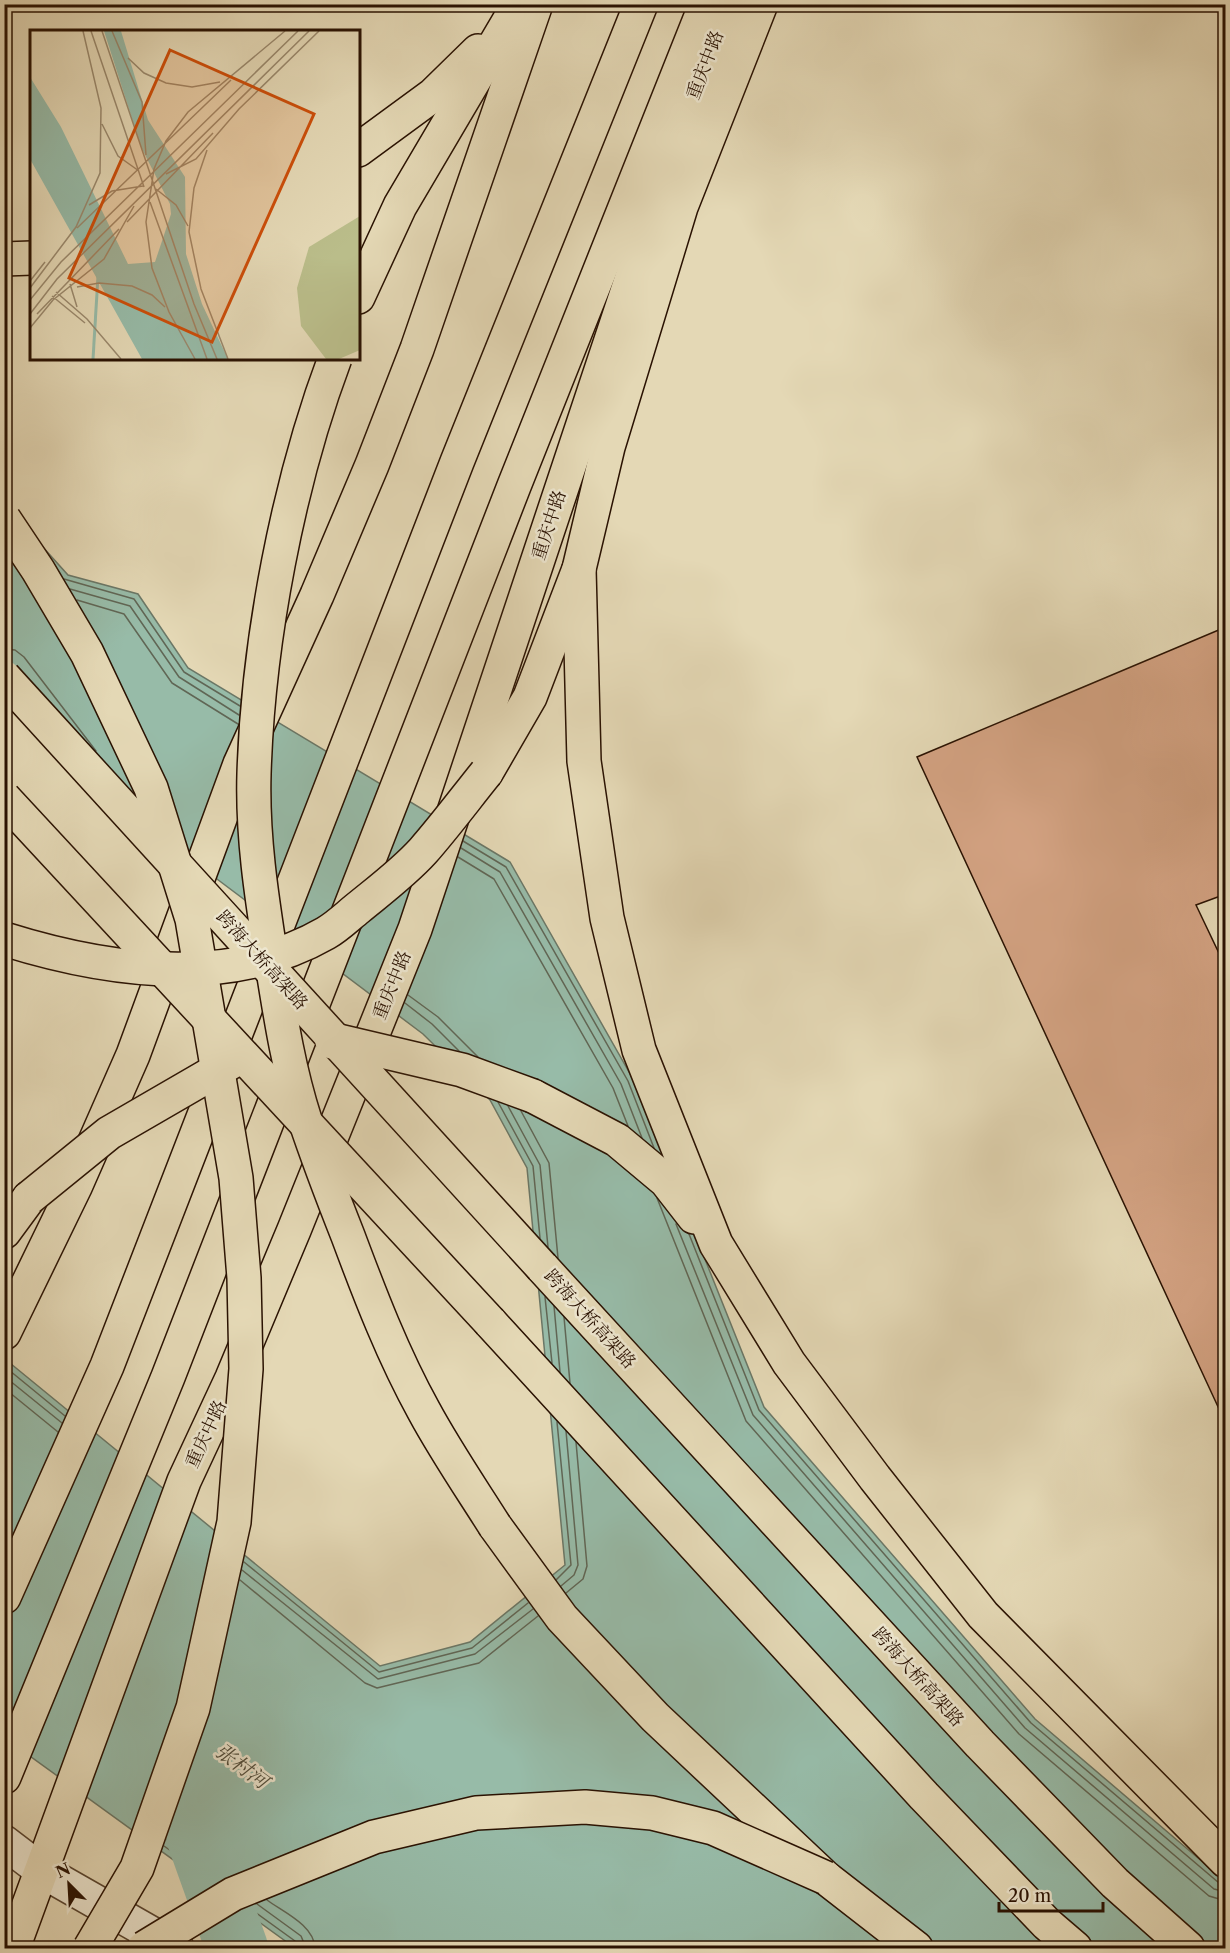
<svg xmlns="http://www.w3.org/2000/svg" width="1230" height="1953" font-family="'Libre Caslon Text','Noto Serif SC',serif">
  <rect width="100%" height="100%" fill="#e4d8b5"/>
  <filter id="stains"><feTurbulence type="fractalNoise" baseFrequency=".00333" numOctaves="4"/><feColorMatrix values="0 0 0 0 .2 0 0 0 0 .09 0 0 0 0 .02 0 0 0 .5 -.17"/></filter>
  <radialGradient id="worn" r=".72"><stop offset=".6" stop-color="#630" stop-opacity="0"/><stop offset="1" stop-color="#630" stop-opacity=".3"/></radialGradient>
  <path fill="#97bba8" stroke="#6b7766" stroke-width="1.5" d="M5,505l63,70 70,19 50,74 322,194 123,217 131,328 271,312 190,162v67h-930l-290,-210v-379l375,307 90,-24 95,-77 -38,-397 -37,-68 -67,-66 -327,-246 -91,-120z"/>
  <g fill="none" stroke-linecap="round" stroke-linejoin="round">
    <g stroke="#606655" stroke-width="1.5">
      <path d="M64,579l70,20 50,73 56,34"/>
      <path d="M70,589l60,17 49,71 60,38"/>
      <path d="M77,600l47,14 48,69 66,41"/>
      <path d="M4,649l11,1 9,7 72,94"/>
      <path d="M463,841l43,26 122,214 26,67"/>
      <path d="M461,848l39,24 121,212 21,54"/>
      <path d="M458,857l36,22 119,209 15,38"/>
      <path d="M408,995l30,22 40,40"/>
      <path d="M405,1003l27,21 27,27"/>
      <path d="M498,1102l35,64 7,72"/>
      <path d="M508,1106l32,59 8,82"/>
      <path d="M521,1111l28,52 9,95"/>
      <path d="M657,1198l89,223 273,313 190,162 17,5"/>
      <path d="M676,1224l77,191 272,313 189,161 12,3"/>
      <path d="M689,1234l70,176 272,313 188,160 7,2"/>
      <path d="M545,1297l7,66"/>
      <path d="M554,1306l6,66"/>
      <path d="M564,1317l6,66"/>
      <path d="M4,1366l61,50"/>
      <path d="M4,1376l58,47"/>
      <path d="M4,1388l54,44"/>
      <path d="M244,1562l135,110 93,-24 56,-45"/>
      <path d="M242,1570l136,109 97,-25 58,-45"/>
      <path d="M240,1580l125,103 12,5 102,-25 59,-47"/>
      <path d="M556,1580l15,-15 -14,-143"/>
      <path d="M561,1586l13,-11 4,-10 -12,-134"/>
      <path d="M566,1593l17,-14 4,-13 -11,-124"/>
      <path d="M169,1830l63,45"/>
      <path d="M166,1839l57,40"/>
      <path d="M164,1846l52,37"/>
      <path d="M267,1900c16,12 47,25 48,48"/>
      <path d="M257,1904l44,32 5,12"/>
      <path d="M248,1907l47,34 3,7"/>
    </g>
    <path stroke="#97bba8" stroke-width="62" d="M197,1836l40,112"/>
  </g>
  <path fill="#d3a282" stroke="#2a1202" stroke-width="1.5" d="M1221,629l5,11v254l-30,11 30,63v456l-309,-667z"/>
  <g fill="none" stroke-linecap="round" stroke-linejoin="round">
    <defs>
      <path id="minor" d="M4,1842l38,29 135,77"/>
      <g id="major">
        <path d="M4,1333l71,-146 58,-132 107,-291 77,-169 55,-130 45,-116 119,-345"/>
        <path d="M13,1948l171,-467 48,-103 62,-148 121,-301 277,-832 36,-93"/>
      </g>
      <g id="highway">
        <path d="M358,150l75,-55 45,-44"/>
        <path d="M4,259l28,-1"/>
        <path d="M358,297l42,-91 119,-202"/>
        <path d="M579,569l5,192 23,157 32,132 77,194 73,119 86,115 108,137 243,246"/>
        <path d="M486,773l44,-76 49,-128 29,-122 73,-240 80,-203"/>
        <path d="M533,1096l84,44 49,41 28,36"/>
        <path d="M4,1232l25,-34"/>
        <path d="M542,1267l438,477 135,139 73,65"/>
        <path d="M490,1322l434,474 123,128 28,24"/>
        <path d="M495,1526l67,92 93,99 171,161 90,70"/>
        <path d="M4,1597l103,-231 350,-904 184,-458"/>
        <path d="M4,1777l164,-400 346,-891 192,-482"/>
      </g>
    </defs>
    <use href="#minor" stroke="#58442f" stroke-width="36"/>
    <use href="#major" stroke="#2a1202" stroke-width="36"/>
    <use href="#highway" stroke="#2a1202" stroke-width="36"/>
    <use href="#minor" stroke="#ede6cf" stroke-width="33"/>
    <use href="#major" stroke="#e4d8b5" stroke-width="33"/>
    <use href="#highway" stroke="#e4d8b5" stroke-width="33"/>
    <defs>
      <g id="highway-bridge">
        <path d="M335,358c-47,125 -77,283 -81,416 -2,66 9,131 19,196 8,50 16,101 32,150 13,39 28,78 43,116 22,59 45,119 76,175 21,39 47,77 71,115"/>
        <path d="M4,519l34,51 49,83 64,135 41,131 44,259 8,100 2,91 -12,153 -41,186 -56,160 -47,80"/>
        <path d="M4,677l538,590"/>
        <path d="M4,798l486,524"/>
        <path d="M4,939c102,32 225,50 322,-6 12,-7 22,-17 32,-25 22,-18 46,-36 65,-57 22,-25 42,-52 63,-78"/>
        <path d="M332,1042l7,-1 123,29 71,26"/>
        <path d="M29,1198l80,-65 126,-73"/>
        <path d="M144,1948l89,-54 141,-57 102,-24 109,-6 67,6 61,15 113,50"/>
      </g>
    </defs>
    <use href="#highway-bridge" stroke="#2a1202" stroke-width="36" stroke-linecap="butt"/>
    <use href="#highway-bridge" stroke="#e4d8b5" stroke-width="33"/>
  </g>
  <g text-anchor="middle" stroke-width="5" stroke-linejoin="round" paint-order="stroke">
    <g font-size="18" fill="#2a1202" stroke="#ede6cf">
      <text transform="translate(705 65) rotate(-69)" y="6">重庆中路</text>
      <text transform="translate(549 525) rotate(-72)" y="6">重庆中路</text>
      <text transform="translate(262 960) rotate(48)" y="6">跨海大桥高架路</text>
      <text transform="translate(392 985) rotate(-68)" y="6">重庆中路</text>
      <text transform="translate(590 1319) rotate(48)" y="6">跨海大桥高架路</text>
      <text transform="translate(206 1434) rotate(-65)" y="6">重庆中路</text>
      <text transform="translate(918 1677) rotate(48)" y="6">跨海大桥高架路</text>
    </g>
    <g font-size="20" font-style="italic" fill="#504d3c" stroke="#ede6cf">
      <text transform="translate(242 1766) rotate(37)" y="7">张村河</text>
    </g>
  </g>
  <g transform="translate(30 30)">
    <rect width="330" height="330" fill="#e4d8b5"/>
    <path d="M330,186v134l-21,9h-13l-25,-33 -4,-38 12,-41z" fill="#babd8a"/>
    <path d="M74,1h17l27,89 37,57 1,77 16,50 26,55h-86l-112,-200v-82l31,50 67,137 27,-2 16,-48 -1,-10 -29,-57z" fill="#97bba8"/>
    <path fill="none" stroke="#97bba8" stroke-width="3" d="M63,329l5,-83"/>
    <path fill="none" stroke="#9a896d" stroke-width="1.5" d="M61,1l53,156M72,1l92,273 23,55M82,1l30,71 4,53M98,28l16,15 22,10 26,4 28,-5M72,94l16,32 21,15M177,120l-13,38 -5,44 12,57 27,70M136,144l30,-15 43,-50 80,-78M126,159l20,16 12,21M120,172l57,157M59,175l23,-14 31,-5M97,192l86,-89M47,198l154,-148M0,251l15,-19M40,254l7,23M47,257l22,-4 33,3 20,9 13,12M0,258l46,-61 24,-54 1,-65 -18,-77M26,262l31,27 34,40M22,266l33,27M0,270l31,-38 237,-231M0,284l27,-35 252,-248M7,284l82,-85M0,298l23,-28 51,-41 30,-53M165,329l-26,-47 -17,-44 -6,-46 8,-53 12,-28 22,-29 97,-81"/>
    <path fill="#cc4e0a" fill-opacity="0.15" stroke="#cc4e0a" stroke-width="3" d="M140,20l144,64 -102,228 -143,-64z"/>
    <rect width="330" height="330" fill="none" stroke="#2a1202" stroke-width="3"/>
  </g>
  <rect width="1230" height="1953" fill="none" stroke="#e4d8b5" stroke-width="24"/>
  <rect x="6" y="6" width="1218" height="1941" fill="none" stroke="#2a1202" stroke-width="3"/>
  <rect x="12" y="12" width="1206" height="1929" fill="none" stroke="#2a1202" stroke-width="1.5"/>
  <g transform="translate(69 1884) rotate(336)" stroke="#ede6cf" stroke-width="4.5" paint-order="stroke">
  <path d="M0-4.5L10 22L0 15L-10 22Z" fill="#2a1202"/>
  <text y="-9" font-size="16" font-weight="bold" text-anchor="middle" fill="#2a1202">N</text>
  </g>
  <path d="M999 1902v9h104v-9" fill="none" stroke="#2a1202" stroke-width="3"/>
  <text x="1008" y="1902" font-size="18" fill="#2a1202" stroke="#ede6cf" stroke-width="4.5" paint-order="stroke">20 m</text>
  <rect width="100%" height="100%" filter="url(#stains)"/>
  <rect width="100%" height="100%" fill="url(#worn)"/>
</svg>
